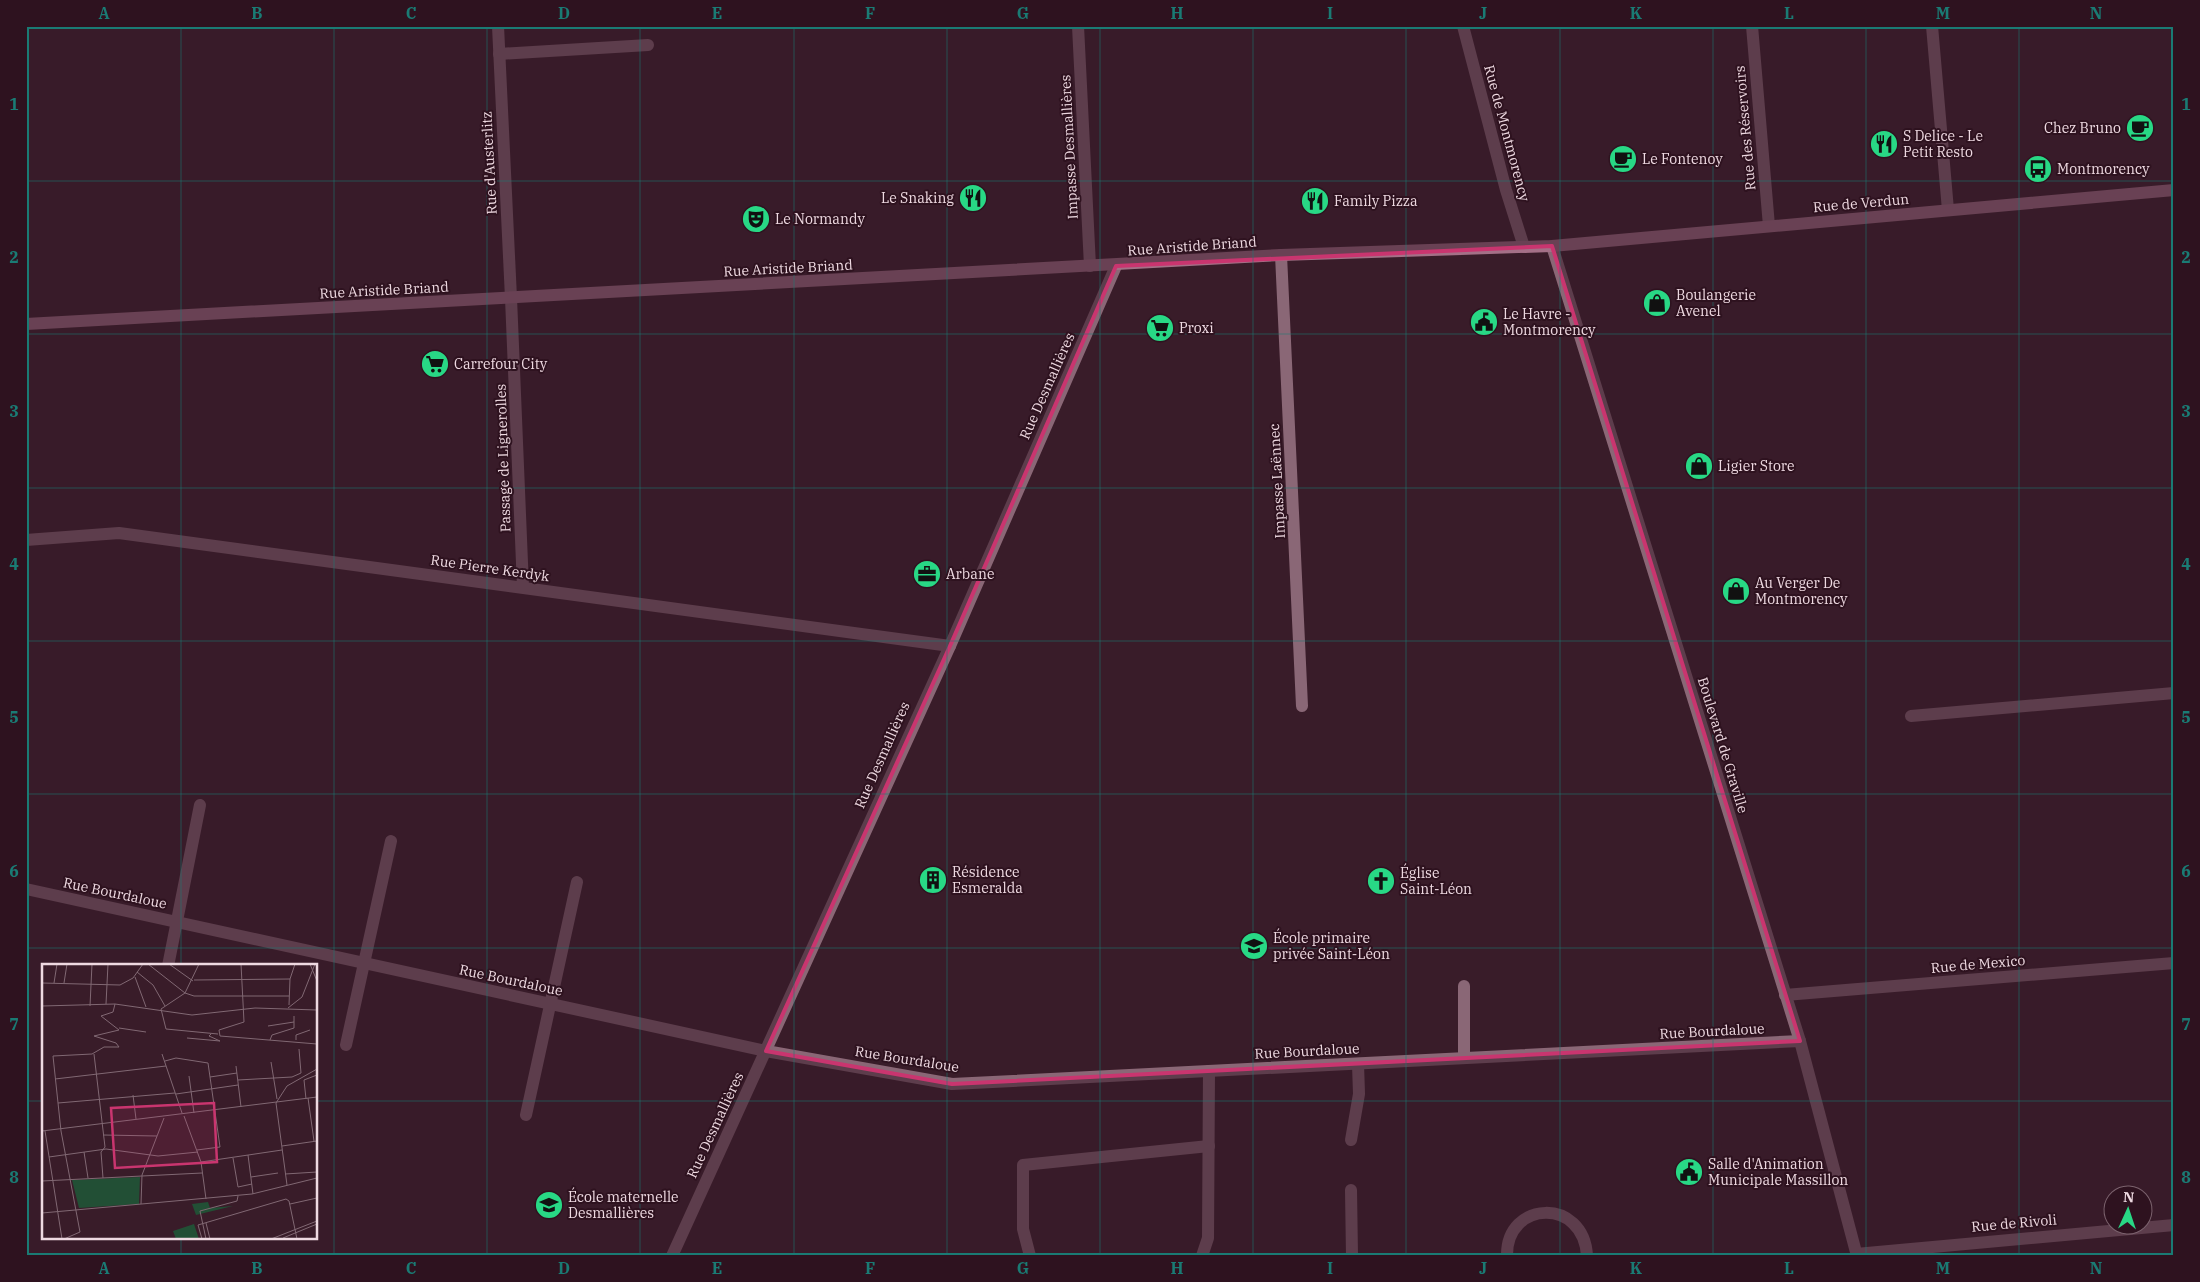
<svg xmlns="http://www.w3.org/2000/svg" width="2200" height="1282" font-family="'IBM Plex Serif',serif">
  <rect width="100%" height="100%" fill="#391c29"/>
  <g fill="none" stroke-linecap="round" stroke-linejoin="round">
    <g stroke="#8a6776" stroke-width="12">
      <path d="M1078,26l12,240"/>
      <path d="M1932,26l16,184"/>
      <path d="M499,54l149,-9"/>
      <path d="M1281,255l21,451"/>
      <path d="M511,298l12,289"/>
      <path d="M1911,716l263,-23"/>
      <path d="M168,966l32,-161"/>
      <path d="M346,1045l45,-204"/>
      <path d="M1464,1058v-72"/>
      <path d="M526,1115l51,-233"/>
      <path d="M1351,1140l8,-46 -1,-30"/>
      <path d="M1351,1190l1,66"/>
      <path d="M1030,1256l-7,-27v-64l186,-19"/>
      <path d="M1202,1256l6,-18 1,-167"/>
      <path d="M1507,1256c-1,-56 77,-59 80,0"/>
    </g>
    <g stroke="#8a6776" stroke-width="12">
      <path d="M498,26l13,272"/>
      <path d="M1463,26l43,164 18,57"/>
      <path d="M1752,26l17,200"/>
      <path d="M1552,246l248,795 57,215"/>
      <path d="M26,540l93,-7 831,113"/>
      <path d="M26,889l740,162 186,33 848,-43"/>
      <path d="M1785,995l389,-32"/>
      <path d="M1856,1254l318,-29"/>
      <path d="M672,1256l278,-610 166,-380"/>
    </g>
    <path stroke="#a47087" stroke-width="12" d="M26,324l1255,-69 271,-9 622,-56"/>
  </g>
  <path d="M0 0H2200V1282H0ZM1552,246l248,795 -848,43 -186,-33 184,-405 166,-380z" fill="#391c29" fill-opacity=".55" fill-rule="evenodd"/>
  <path fill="none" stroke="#c9356f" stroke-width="4" stroke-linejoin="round" d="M1552,246l248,795 -848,43 -186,-33 184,-405 166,-380z"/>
  <path fill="none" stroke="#1a7b74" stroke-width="1" stroke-opacity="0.55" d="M181,26v940M334,26v1230M487,26v1230M640,26v1230M794,26v1230M947,26v1230M1100,26v1230M1253,26v1230M1406,26v1230M1560,26v1230M1713,26v1230M1866,26v1230M2019,26v1230M26,181h2148M26,334h2148M26,488h2148M26,641h2148M26,794h2148M26,948h2148M26,1101h18M316,1101h1858M181,1238v18"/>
  <defs>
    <symbol id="cafe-disc" viewBox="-11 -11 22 22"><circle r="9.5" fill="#28d885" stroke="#2e121f"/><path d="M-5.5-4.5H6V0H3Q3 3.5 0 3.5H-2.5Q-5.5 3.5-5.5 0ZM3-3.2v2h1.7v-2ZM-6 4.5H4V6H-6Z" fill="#111"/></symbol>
    <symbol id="restaurant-disc" viewBox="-11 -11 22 22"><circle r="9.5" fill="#28d885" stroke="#2e121f"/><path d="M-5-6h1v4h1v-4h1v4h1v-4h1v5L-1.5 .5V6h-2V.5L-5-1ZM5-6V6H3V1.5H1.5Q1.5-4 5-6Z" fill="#111"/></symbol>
    <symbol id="bus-disc" viewBox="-11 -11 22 22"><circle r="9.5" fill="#28d885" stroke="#2e121f"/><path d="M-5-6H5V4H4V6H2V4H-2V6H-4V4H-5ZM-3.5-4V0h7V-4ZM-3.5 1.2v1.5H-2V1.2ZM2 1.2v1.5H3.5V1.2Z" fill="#111"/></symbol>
    <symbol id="theatre-disc" viewBox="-11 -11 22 22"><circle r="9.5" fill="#28d885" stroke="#2e121f"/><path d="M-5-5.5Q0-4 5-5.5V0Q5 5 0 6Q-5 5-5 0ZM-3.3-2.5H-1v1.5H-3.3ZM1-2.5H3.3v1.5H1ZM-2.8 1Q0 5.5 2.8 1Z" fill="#111"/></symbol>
    <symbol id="shop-disc" viewBox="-11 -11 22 22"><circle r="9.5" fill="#28d885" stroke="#2e121f"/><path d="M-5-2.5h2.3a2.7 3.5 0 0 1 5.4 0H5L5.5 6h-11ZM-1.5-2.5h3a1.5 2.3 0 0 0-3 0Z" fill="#111"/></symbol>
    <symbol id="civic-disc" viewBox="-11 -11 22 22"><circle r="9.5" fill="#28d885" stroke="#2e121f"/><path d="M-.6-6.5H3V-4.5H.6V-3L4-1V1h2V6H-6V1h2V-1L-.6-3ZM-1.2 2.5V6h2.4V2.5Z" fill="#111"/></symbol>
    <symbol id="supermarket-disc" viewBox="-11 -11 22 22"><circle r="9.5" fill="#28d885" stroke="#2e121f"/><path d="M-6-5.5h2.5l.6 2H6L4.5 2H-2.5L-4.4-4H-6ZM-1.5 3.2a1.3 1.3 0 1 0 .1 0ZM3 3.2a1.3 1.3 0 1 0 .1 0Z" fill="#111"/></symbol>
    <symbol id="office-disc" viewBox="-11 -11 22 22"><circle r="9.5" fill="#28d885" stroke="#2e121f"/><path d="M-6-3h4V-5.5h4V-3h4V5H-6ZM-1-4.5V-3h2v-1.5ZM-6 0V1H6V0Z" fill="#111"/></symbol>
    <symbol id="building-disc" viewBox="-11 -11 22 22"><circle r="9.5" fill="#28d885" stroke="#2e121f"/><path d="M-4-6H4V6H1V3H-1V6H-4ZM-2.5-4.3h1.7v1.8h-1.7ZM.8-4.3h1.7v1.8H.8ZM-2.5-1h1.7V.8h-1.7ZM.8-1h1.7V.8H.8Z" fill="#111"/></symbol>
    <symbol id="church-disc" viewBox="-11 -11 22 22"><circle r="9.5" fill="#28d885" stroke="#2e121f"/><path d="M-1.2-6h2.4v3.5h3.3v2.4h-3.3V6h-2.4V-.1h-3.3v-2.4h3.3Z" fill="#111"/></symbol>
    <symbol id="school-disc" viewBox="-11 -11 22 22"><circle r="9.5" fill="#28d885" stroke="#2e121f"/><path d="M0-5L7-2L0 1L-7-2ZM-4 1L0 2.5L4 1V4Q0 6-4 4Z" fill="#111"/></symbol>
  </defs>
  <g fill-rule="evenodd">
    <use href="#cafe-disc" x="2124" y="112" width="32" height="32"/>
    <use href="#restaurant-disc" x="1868" y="128" width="32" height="32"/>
    <use href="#cafe-disc" x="1607" y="143" width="32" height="32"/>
    <use href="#bus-disc" x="2022" y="153" width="32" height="32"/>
    <use href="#restaurant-disc" x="957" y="182" width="32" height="32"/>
    <use href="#restaurant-disc" x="1299" y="185" width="32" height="32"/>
    <use href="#theatre-disc" x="740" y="203" width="32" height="32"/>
    <use href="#shop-disc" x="1641" y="287" width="32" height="32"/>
    <use href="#civic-disc" x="1468" y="306" width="32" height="32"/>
    <use href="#supermarket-disc" x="1144" y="312" width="32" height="32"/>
    <use href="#supermarket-disc" x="419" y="348" width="32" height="32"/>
    <use href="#shop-disc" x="1683" y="450" width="32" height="32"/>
    <use href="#office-disc" x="911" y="558" width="32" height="32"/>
    <use href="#shop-disc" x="1720" y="575" width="32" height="32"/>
    <use href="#building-disc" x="917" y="864" width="32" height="32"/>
    <use href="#church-disc" x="1365" y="865" width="32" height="32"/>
    <use href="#school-disc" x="1238" y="930" width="32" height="32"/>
    <use href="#civic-disc" x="1673" y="1156" width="32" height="32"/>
    <use href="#school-disc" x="533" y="1189" width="32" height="32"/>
  </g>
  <g text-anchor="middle" stroke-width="4" stroke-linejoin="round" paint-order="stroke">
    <g font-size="14" fill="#eed9e1" stroke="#2e121f">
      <text transform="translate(1745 128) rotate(-95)" y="5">Rue des Réservoirs</text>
      <text transform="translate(1507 133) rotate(75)" y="5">Rue de Montmorency</text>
      <text transform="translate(1069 147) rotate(-93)" y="5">Impasse Desmallières</text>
      <text transform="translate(489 163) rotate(-93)" y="5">Rue d'Austerlitz</text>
      <text transform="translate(1861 203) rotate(-5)" y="5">Rue de Verdun</text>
      <text transform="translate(1192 246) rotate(-4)" y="5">Rue Aristide Briand</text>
      <text transform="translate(788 268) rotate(-3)" y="5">Rue Aristide Briand</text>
      <text transform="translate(384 290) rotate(-3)" y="5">Rue Aristide Briand</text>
      <text transform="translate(1047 386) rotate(-66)" y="5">Rue Desmallières</text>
      <text transform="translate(503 458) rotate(-92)" y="5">Passage de Lignerolles</text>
      <text transform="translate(1277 481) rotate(-93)" y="5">Impasse Laënnec</text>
      <text transform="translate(490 568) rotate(8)" y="5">Rue Pierre Kerdyk</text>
      <text transform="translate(1723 745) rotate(73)" y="5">Boulevard de Graville</text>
      <text transform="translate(882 755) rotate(-66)" y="5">Rue Desmallières</text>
      <text transform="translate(115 893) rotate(12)" y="5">Rue Bourdaloue</text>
      <text transform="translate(1978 964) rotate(-5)" y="5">Rue de Mexico</text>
      <text transform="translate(511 980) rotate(12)" y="5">Rue Bourdaloue</text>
      <text transform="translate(1712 1031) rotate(-3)" y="5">Rue Bourdaloue</text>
      <text transform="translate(1307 1051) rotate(-3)" y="5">Rue Bourdaloue</text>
      <text transform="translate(907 1059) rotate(9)" y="5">Rue Bourdaloue</text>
      <text transform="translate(715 1125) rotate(-65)" y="5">Rue Desmallières</text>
      <text transform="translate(2014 1223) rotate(-5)" y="5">Rue de Rivoli</text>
    </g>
    <g font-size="14" fill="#eed9e1" stroke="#2e121f" text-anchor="start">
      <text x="2121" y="133" text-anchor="end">Chez Bruno</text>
      <text x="1903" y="141">S Delice - Le<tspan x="1903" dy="16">Petit Resto</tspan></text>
      <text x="1642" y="164">Le Fontenoy</text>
      <text x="2057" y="174">Montmorency</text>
      <text x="954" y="203" text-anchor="end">Le Snaking</text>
      <text x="1334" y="206">Family Pizza</text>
      <text x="775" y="224">Le Normandy</text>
      <text x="1676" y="300">Boulangerie<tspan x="1676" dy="16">Avenel</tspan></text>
      <text x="1503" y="319">Le Havre -<tspan x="1503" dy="16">Montmorency</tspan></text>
      <text x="1179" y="333">Proxi</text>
      <text x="454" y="369">Carrefour City</text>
      <text x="1718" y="471">Ligier Store</text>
      <text x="946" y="579">Arbane</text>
      <text x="1755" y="588">Au Verger De<tspan x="1755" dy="16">Montmorency</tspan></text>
      <text x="952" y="877">Résidence<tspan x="952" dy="16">Esmeralda</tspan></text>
      <text x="1400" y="878">Église<tspan x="1400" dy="16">Saint-Léon</tspan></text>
      <text x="1273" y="943">École primaire<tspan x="1273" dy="16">privée Saint-Léon</tspan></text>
      <text x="1708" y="1169">Salle d'Animation<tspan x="1708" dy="16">Municipale Massillon</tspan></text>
      <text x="568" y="1202">École maternelle<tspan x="568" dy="16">Desmallières</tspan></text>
    </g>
  </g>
  <g transform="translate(42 964)">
    <rect width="275" height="275" fill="#391c29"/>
    <path d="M98,213l-1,27 -60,4 -7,-28zM166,238l2,6 23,-2 -37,9 -4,-11zM152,260l5,15h-23l-3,-8z" fill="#224f35"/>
    <path fill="none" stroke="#816873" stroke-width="1" d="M106,0l37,29 9,3h95M127,0l24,17M199,0l3,58 -25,8 1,6 97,8M268,0l7,17M95,8l16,13 12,21M93,13l11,30M152,16l96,-1M0,19l78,2 13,-7 10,-14M12,19l3,-19M22,19l3,-19M64,40l2,-40M247,41l1,-26 5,-15M0,42l73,-2 77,11 63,-7 62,2M48,42l2,-42M246,44l14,-11 13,-33M119,45l5,20 52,5M119,45l24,-16 14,-29M226,62l26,-4M77,64l27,4M145,74l33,3 -11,-5 2,-2M228,76l2,-5 22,-7v-12M254,76v-5l14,-5M52,90l11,93 -4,5 2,26M120,90l20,59M123,97l11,-3 32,5 12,84 -23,3M229,98l6,37M194,102l5,41M147,112l5,37M168,113l27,-4M13,115l111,-13M196,116l54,-3 9,-4 -2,-24M134,130l62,-9M91,131l3,24M266,134l6,43M264,135l-2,-19 13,-5M16,139l117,-10M142,152l17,46 5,37M0,167l275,-34M3,167l17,108M61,171l54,1M240,182l35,-5M42,188l4,26M206,191l5,39M7,193l57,-8 52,7 40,-4M191,194l5,29 14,-3M159,198l81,-12M243,210l32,-2M209,213l27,-4M0,217l160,-8M245,221l-11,-82 11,-17 30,-17M99,240l1,-29 22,-57M248,240l27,-6M0,249l210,-19 65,-16M164,259l4,16M241,274l34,-14M22,275l16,-7 -19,-101 -8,-75 39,-2 12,-7h15l-3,-4 -22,-7 25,-6 -18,-14 12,-4 2,-8M160,275l-4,-14 88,-26 3,2 8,38M164,275l-6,-28 37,-10 1,-5M229,275l46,-18"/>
    <path fill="#c9356f" fill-opacity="0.15" stroke="#c9356f" stroke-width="2.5" d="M172,139l3,59 -102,6 -4,-60z"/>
    <rect width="275" height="275" fill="none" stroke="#eed9e1" stroke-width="2.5"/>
  </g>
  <rect width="2200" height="1282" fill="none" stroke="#2e121f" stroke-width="55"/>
  <g transform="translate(2128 1210) rotate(3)"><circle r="24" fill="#2e121f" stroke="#7b626d"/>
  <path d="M0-4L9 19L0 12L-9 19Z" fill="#28d885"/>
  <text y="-8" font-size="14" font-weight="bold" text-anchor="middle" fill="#eed9e1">N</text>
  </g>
  <rect x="28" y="28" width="2144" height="1226" fill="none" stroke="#1a7b74" stroke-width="2"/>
  <g font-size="16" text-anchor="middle" font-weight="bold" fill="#1a7b74">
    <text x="104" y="19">A</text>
    <text x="257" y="19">B</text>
    <text x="411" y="19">C</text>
    <text x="564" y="19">D</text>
    <text x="717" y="19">E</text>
    <text x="870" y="19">F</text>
    <text x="1023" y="19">G</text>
    <text x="1177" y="19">H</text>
    <text x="1330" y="19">I</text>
    <text x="1483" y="19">J</text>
    <text x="1636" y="19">K</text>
    <text x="1789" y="19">L</text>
    <text x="1943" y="19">M</text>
    <text x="2096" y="19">N</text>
    <text x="14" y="110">1</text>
    <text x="2186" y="110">1</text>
    <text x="14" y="263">2</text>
    <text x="2186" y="263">2</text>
    <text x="14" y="417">3</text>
    <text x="2186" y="417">3</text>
    <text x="14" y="570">4</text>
    <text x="2186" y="570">4</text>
    <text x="14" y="723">5</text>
    <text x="2186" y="723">5</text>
    <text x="14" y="877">6</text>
    <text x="2186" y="877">6</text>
    <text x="14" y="1030">7</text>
    <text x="2186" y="1030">7</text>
    <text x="14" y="1183">8</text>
    <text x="2186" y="1183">8</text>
    <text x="104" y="1274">A</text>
    <text x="257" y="1274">B</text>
    <text x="411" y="1274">C</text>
    <text x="564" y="1274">D</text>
    <text x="717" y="1274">E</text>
    <text x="870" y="1274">F</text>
    <text x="1023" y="1274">G</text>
    <text x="1177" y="1274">H</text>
    <text x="1330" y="1274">I</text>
    <text x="1483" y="1274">J</text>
    <text x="1636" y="1274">K</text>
    <text x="1789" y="1274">L</text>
    <text x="1943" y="1274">M</text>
    <text x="2096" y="1274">N</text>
  </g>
</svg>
